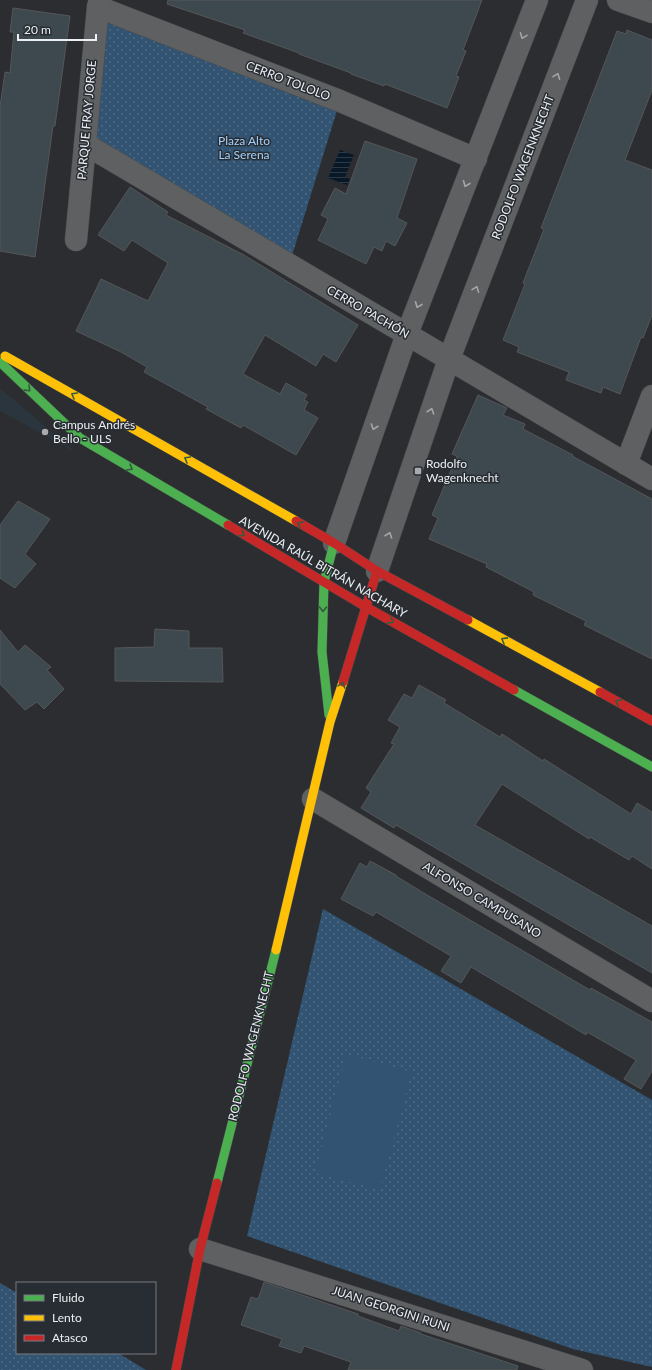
<svg xmlns="http://www.w3.org/2000/svg" width="652" height="1370" font-family="Lato,sans-serif">
  <defs>
    <pattern id="park-dots" width="8" height="8" patternUnits="userSpaceOnUse"><rect width="8" height="8" fill="#325472"/><path d="M2 2h.1M6 6h.1" fill="none" stroke="#506d87" stroke-width="1.8" stroke-linecap="round"/></pattern>
    <pattern id="water-rules" width="6" height="5" patternUnits="userSpaceOnUse"><rect width="6" height="5" fill="#081827"/><path d="M0 2.5h6" fill="none" stroke="#2c3a47"/></pattern>
  </defs>
  <rect width="100%" height="100%" fill="#2b2d30"/>
  <path fill="#2b353d" d="M0,388l77,65 -77,-42z"/>
  <g fill="url(#park-dots)">
    <path d="M98,7l242,94 -51,164 -204,-121z"/>
    <path d="M323,909l329,191v267l-79,-18 -326,-113z"/>
    <path d="M0,1283l17,10v60h101l28,17h-146z"/>
  </g>
  <path fill="#325472" d="M346,1054l66,18 -32,118 -65,-17z"/>
  <path fill="url(#water-rules)" d="M340,150l14,5 -9,22 5,2 -3,6 -19,-7z"/>
  <g fill="#3e484f" stroke="#555759">
    <path d="M168,0h314l-19,50 3,1 -10,25 3,1 -12,31 -62,-24 -1,2 -33,-12v-1l-52,-19v-1l-56,-20 2,-3 -78,-26z"/>
    <path d="M13,8l57,8 -15,110h-2l-18,131 -35,-6v-144l5,-35 5,1 4,-41h-4z"/>
    <path d="M627,30l25,10v50l-27,70 27,10v145l-9,23 -2,-1 -21,57 -17,-7 -2,6 -35,-13 3,-8 -52,-20 2,-5 -16,-7 22,-56 -2,-1 21,-54 -3,-1 76,-197 9,3z"/>
    <path d="M365,141l52,18 -20,59 10,5 -12,23 -9,-5 -4,10 -8,-4 -8,17 -48,-24 10,-21 -7,-4 14,-27 11,6z"/>
    <path d="M130,187l38,25 -2,3 78,40 114,70 -22,37 -13,-8 -7,12 -51,-31 -22,39 37,20 6,-11 21,12 -3,5 4,2 -4,8 14,8 -22,37 -53,-30 -2,3 -35,-19 2,-2 -64,-35 3,-5 -26,-15 -45,-21 25,-52 47,22 20,-38 -36,-23 -8,11 -26,-16z"/>
    <path d="M478,395l29,13 -4,7 22,9 -2,5 50,26 -1,1 80,43v160l-68,-34 2,-4 -53,-26 1,-3 -48,-25 1,-3 -58,-25 9,-21 -6,-3 25,-59 -5,-2z"/>
    <path d="M18,501l32,18 -25,35 11,10 -21,24 -15,-10v-53z"/>
    <path d="M155,629l34,2v17h33l1,34 -108,-1v-33l39,-1z"/>
    <path d="M0,630l18,22 7,-7 26,22 -4,3 17,19 -20,20 -7,-7 -12,8 -25,-26z"/>
    <path d="M419,685l27,15 -2,3 56,34 2,-3 41,27 1,-2 87,55 6,-11 15,9v57l-20,-13 -3,4 -39,-23 -1,2 -87,-55 -27,41 177,101v47l-256,-148 -2,3 -33,-20 10,-16 -5,-4 28,-44 -3,-1 9,-16 -12,-7 16,-26 8,4z"/>
    <path d="M370,861l26,14v1l26,16 168,98 1,-2 61,34v49l-11,18 -17,-10 12,-19 -49,-28 -1,3 -115,-68 -10,16 -20,-12 10,-15 -75,-44 -3,4 -32,-17 19,-36 7,4z"/>
    <path d="M264,1282l94,32v2l41,15 2,-5 20,7v1l97,32 -1,4h-169l3,-8 -47,-16 -3,7 -22,-7 3,-7 -41,-14 10,-28 7,2z"/>
  </g>
  <g fill="none" stroke-linecap="round" stroke-linejoin="round">
    <defs>
      <g id="street">
        <path d="M618,0l34,12"/>
        <path d="M98,7l242,94 136,58"/>
        <path d="M85,144l567,335"/>
        <path d="M76,240l22,-233 2,-7"/>
        <path d="M626,464l26,-68"/>
        <path d="M334,543l73,-209 130,-334"/>
        <path d="M377,571l72,-212 138,-359"/>
        <path d="M313,799l339,202"/>
        <path d="M200,1249l382,121"/>
      </g>
      <g id="fast">
        <path d="M0,362l80,76 148,87"/>
        <path d="M514,690l138,77"/>
        <path d="M329,715l-7,-63 2,-70 10,-39"/>
        <path d="M217,1183l59,-233"/>
      </g>
      <g id="slow">
        <path d="M5,356l291,165"/>
        <path d="M468,620l132,72"/>
        <path d="M276,950l54,-228 13,-40"/>
      </g>
      <g id="jam">
        <path d="M296,521l38,22 43,28 91,49"/>
        <path d="M228,525l138,82 148,83"/>
        <path d="M343,682l34,-111"/>
        <path d="M600,692l52,29"/>
        <path d="M176,1370l24,-121 17,-66"/>
      </g>
    </defs>
    <use href="#street" stroke="#47494c" stroke-width="23"/>
    <use href="#fast" stroke="#47494c" stroke-width="10"/>
    <use href="#slow" stroke="#47494c" stroke-width="10"/>
    <use href="#jam" stroke="#47494c" stroke-width="10"/>
    <use href="#street" stroke="#5e6062" stroke-width="22"/>
    <use href="#fast" stroke="#4caf50" stroke-width="9"/>
    <use href="#slow" stroke="#ffc107" stroke-width="9"/>
    <use href="#jam" stroke="#c62828" stroke-width="9"/>
  </g>
  <defs><path id="oneway-chevron" d="M-2-3.5L2.5 0L-2 3.5" fill="none" stroke-width="1.6" stroke-linecap="round" stroke-linejoin="round"/></defs>
  <g stroke="#a5a8aa">
    <use href="#oneway-chevron" transform="translate(523 36) rotate(111)"/>
    <use href="#oneway-chevron" transform="translate(557 76) rotate(-69)"/>
    <use href="#oneway-chevron" transform="translate(466 184) rotate(112)"/>
    <use href="#oneway-chevron" transform="translate(476 289) rotate(-69)"/>
    <use href="#oneway-chevron" transform="translate(418 305) rotate(112)"/>
    <use href="#oneway-chevron" transform="translate(431 411) rotate(-71)"/>
    <use href="#oneway-chevron" transform="translate(374 427) rotate(109)"/>
    <use href="#oneway-chevron" transform="translate(389 535) rotate(-71)"/>
  </g>
  <g stroke="#355a3d">
    <use href="#oneway-chevron" transform="translate(28 389) rotate(44)"/>
    <use href="#oneway-chevron" transform="translate(74 395) rotate(-150)"/>
    <use href="#oneway-chevron" transform="translate(187 459) rotate(-150)"/>
    <use href="#oneway-chevron" transform="translate(130 468) rotate(30)"/>
    <use href="#oneway-chevron" transform="translate(300 524) rotate(-150)"/>
    <use href="#oneway-chevron" transform="translate(242 534) rotate(30)"/>
    <use href="#oneway-chevron" transform="translate(323 609) rotate(91)"/>
    <use href="#oneway-chevron" transform="translate(391 621) rotate(29)"/>
    <use href="#oneway-chevron" transform="translate(504 640) rotate(-151)"/>
    <use href="#oneway-chevron" transform="translate(342 685) rotate(-72)"/>
    <use href="#oneway-chevron" transform="translate(618 702) rotate(-151)"/>
  </g>
  <g fill="#a8abaf" stroke="#282d33" stroke-width="1.5">
    <circle cx="45" cy="432" r="4"/>
    <rect x="414" y="467" width="8" height="8" rx="2"/>
  </g>
  <g text-anchor="middle" stroke-width="3" stroke-linejoin="round" paint-order="stroke">
    <g font-size="12" fill="#eceff3" stroke="#282d33">
      <text transform="translate(288 81) rotate(21)" y="4">CERRO TOLOLO</text>
      <text transform="translate(87 120) rotate(-85)" y="4">PARQUE FRAY JORGE</text>
      <text transform="translate(523 167) rotate(-69)" y="4">RODOLFO WAGENKNECHT</text>
      <text transform="translate(368 312) rotate(30)" y="4">CERRO PACHÓN</text>
      <text transform="translate(323 567) rotate(30)" y="4">AVENIDA RAÚL BITRÁN NACHARY</text>
      <text transform="translate(482 900) rotate(31)" y="4">ALFONSO CAMPUSANO</text>
      <text transform="translate(251 1046) rotate(-76)" y="4">RODOLFO WAGENKNECHT</text>
      <text transform="translate(391 1309) rotate(18)" y="4">JUAN GEORGINI RUNI</text>
    </g>
    <g font-size="12" fill="#a3d2fe" stroke="#282d33">
      <text x="244" y="145">Plaza Alto<tspan x="244" dy="14">La Serena</tspan></text>
    </g>
    <g font-size="12" fill="#eceff3" stroke="#282d33" text-anchor="start">
      <text x="53" y="429">Campus Andrés<tspan x="53" dy="14">Bello - ULS</tspan></text>
      <text x="426" y="468">Rodolfo<tspan x="426" dy="14">Wagenknecht</tspan></text>
    </g>
  </g>
  <rect x="16" y="1282" width="140" height="72" fill="#282d33" stroke="#767b80"/>
  <rect x="24" y="1295" width="20" height="6" fill="#4caf50" stroke="#767b80"/>
  <text x="52" y="1302" font-size="12" fill="#eceff3">Fluido</text>
  <rect x="24" y="1315" width="20" height="6" fill="#ffc107" stroke="#767b80"/>
  <text x="52" y="1322" font-size="12" fill="#eceff3">Lento</text>
  <rect x="24" y="1335" width="20" height="6" fill="#c62828" stroke="#767b80"/>
  <text x="52" y="1342" font-size="12" fill="#eceff3">Atasco</text>
  <path d="M18 34v6h78v-6" fill="none" stroke="#eceff3" stroke-width="2"/>
  <text x="24" y="34" font-size="12" fill="#eceff3" stroke="#282d33" stroke-width="3" paint-order="stroke">20 m</text>
</svg>
